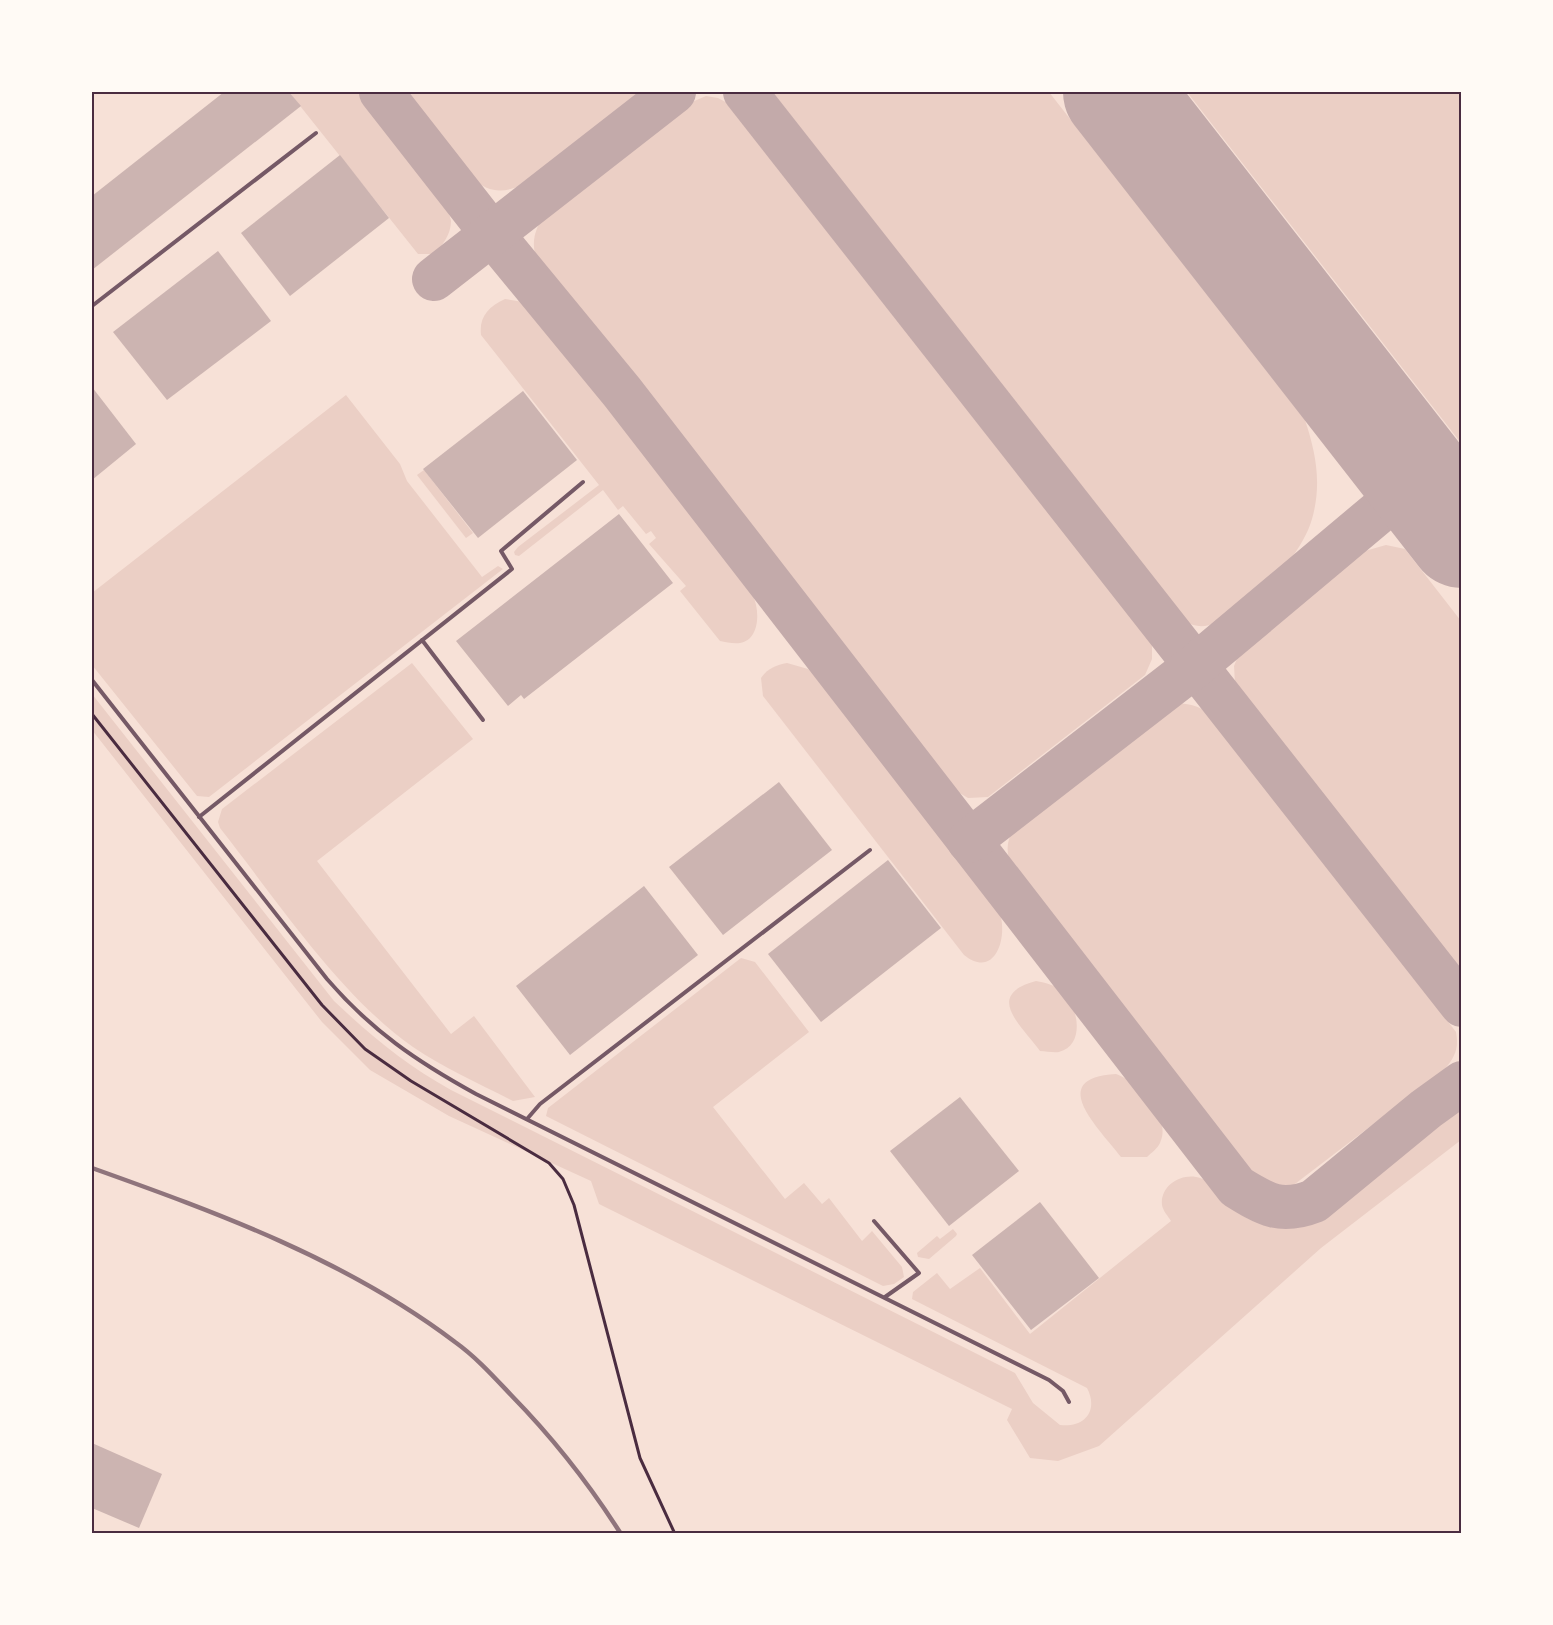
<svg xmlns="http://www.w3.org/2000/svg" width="1553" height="1625" font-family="'Varela Round',sans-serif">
  <rect width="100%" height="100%" fill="#f7e1d7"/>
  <g fill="#ebcfc5">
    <path d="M289,92h71c19,25 89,103 91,129 0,13 -8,24 -17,33h-16z"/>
    <path d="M405,92h237l-120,93c-18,8 -33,8 -49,-6z"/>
    <path d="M772,92h277l256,328c11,33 17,64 7,99 -4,14 -13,29 -22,41 -15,19 -53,50 -74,62 -10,6 -21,5 -30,0z"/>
    <path d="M1187,92h274v351z"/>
    <path d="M706,96l12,2 19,10 415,533v18l-7,16 -157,122 -20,1 -15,-9 -416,-529c-6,-16 -3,-29 6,-43l142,-112z"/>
    <path d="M505,299l18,3 9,8 221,286c7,14 7,44 -13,47 -7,1 -14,-1 -20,-2l-40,-50 6,-5 -37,-42 7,-6 -5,-7 -5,3 -23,-28 -5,4 -15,-20 -84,66 -4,-1 -1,-3 4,-5 81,-62 -118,-150c-2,-18 7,-28 24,-36z"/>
    <path d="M346,395l54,69 7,17 75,96 16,-11 5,3 -294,228 -12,-1 -105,-131v-72z"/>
    <path d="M424,470l49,63 -7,5 -49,-63z"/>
    <path d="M1386,545l19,4 56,72v354l-226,-292 -1,-17 7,-17 124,-98z"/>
    <path d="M412,663l61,76 -156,122 134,173 23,-18 61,81 -22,4c-33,-17 -69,-33 -100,-54 -73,-51 -137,-148 -193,-219l-2,-6 4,-13z"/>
    <path d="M787,663l21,6 7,6 184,235c10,27 -4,70 -35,45l-201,-259 -2,-18c6,-9 15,-13 26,-15z"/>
    <path d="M92,694l242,307c37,35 72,64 117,89l564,283 18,30 27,22c24,3 39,-14 27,-37l-175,-89 1,-7 24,-19 13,16 30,-21 50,66 141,-113c-3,-5 -8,-10 -9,-16 -2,-18 17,-31 34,-28 14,2 22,16 31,26 30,32 72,24 104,2l130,-101v36l-140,108 -222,198 -41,15 -28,-3 -23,-38 5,-11 -413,-205 -8,-23 -142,-65 -79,-46 -48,-48 -230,-292z"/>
    <path d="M1177,703c15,1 26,4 37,15l242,314c3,17 -1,25 -12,38l-153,117 -21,1 -17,-11 -242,-311c-6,-16 -4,-29 6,-42l149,-117z"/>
    <path d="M741,958l14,4 54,70 -96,75 72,92 19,-16 18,21 7,-6 33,43 10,-10 30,36 2,10 -10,7 -11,2 -337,-170 2,-8z"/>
    <path d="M1036,981c10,2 20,4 27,11 15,14 23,53 -4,60 -6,1 -13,-1 -19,-1 -20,-27 -56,-56 -4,-70z"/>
    <path d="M1116,1074c21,7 57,44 44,69 -2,5 -9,10 -13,14h-26c-22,-29 -76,-79 -5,-83z"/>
    <path d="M953,1229l4,5 -1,2 -27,23 -11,-2 -1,-4 20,-17 3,3z"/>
  </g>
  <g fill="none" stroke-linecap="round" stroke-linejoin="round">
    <g stroke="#c3aaaa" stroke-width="44">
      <path d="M381,92l111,142 130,158 615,795c29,18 44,27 77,14l112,-92 36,-26"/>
      <path d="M745,92l717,913"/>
      <path d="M434,279l240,-187"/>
      <path d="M969,841l226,-175 223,-187"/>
    </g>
    <path stroke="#c3aaaa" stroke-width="108" d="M1117,92l345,442"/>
  </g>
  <g fill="#ccb4b1">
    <path d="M224,92h65l12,14 -209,164v-74z"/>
    <path d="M340,155l49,63 -99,78 -49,-63z"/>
    <path d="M218,251l53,70 -104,79 -54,-68z"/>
    <path d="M92,387l44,57 -44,36z"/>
    <path d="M523,391l54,69 -99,78 -55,-69z"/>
    <path d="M619,514l54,69 -149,116 -3,-4 -13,11 -52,-65z"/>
    <path d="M779,782l53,68 -109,85 -54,-68z"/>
    <path d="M888,860l53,68 -120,94 -53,-68z"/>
    <path d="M644,886l54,69 -128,100 -54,-69z"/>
    <path d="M960,1097l59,74 -70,55 -59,-75z"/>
    <path d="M1040,1202l59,76 -68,52 -59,-75z"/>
    <path d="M92,1443l70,31 -23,54 -47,-20z"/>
  </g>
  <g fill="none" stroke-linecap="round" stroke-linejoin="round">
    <path stroke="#4a2c40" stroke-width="3" d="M92,714l230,291 43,44 46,32 138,82 14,16 11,26 66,253 35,76"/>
    <g stroke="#755966" stroke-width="4">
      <path d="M92,306l224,-173"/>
      <path d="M422,640l61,80"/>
      <path d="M92,680l235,299c45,52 89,82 149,115l573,286 14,11 6,11"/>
      <path d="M199,817l313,-248 -11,-18 82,-69"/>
      <path d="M527,1119l13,-15 330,-254"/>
      <path d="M874,1221l45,52 -34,24"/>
      <path d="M173,1534h13"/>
    </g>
    <path stroke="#8f747c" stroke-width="4.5" d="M92,1168c126,45 255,92 363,174 21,15 39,35 56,53 43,44 77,87 110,139"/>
  </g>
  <rect width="1553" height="1625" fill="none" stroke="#fffaf5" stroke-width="186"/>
  <rect x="93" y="93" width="1367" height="1439" fill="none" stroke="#4a2c40" stroke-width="2"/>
</svg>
